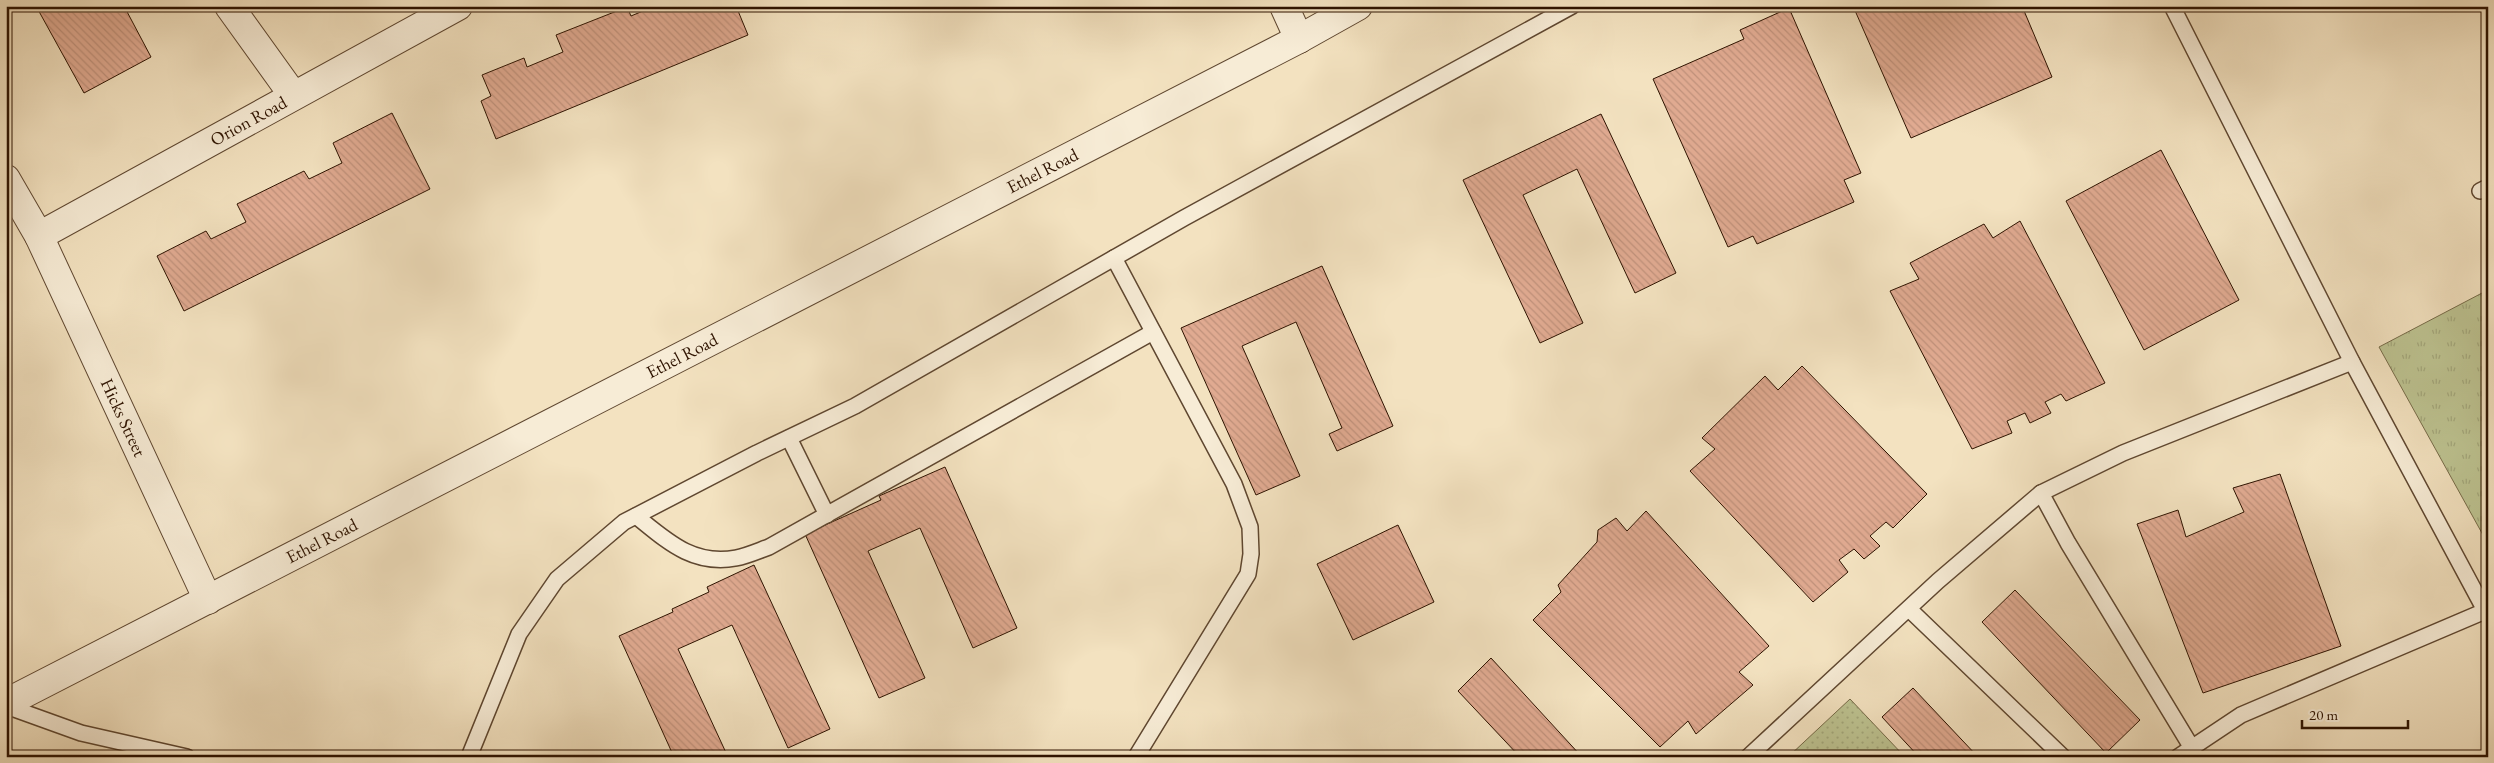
<svg xmlns="http://www.w3.org/2000/svg" width="2494" height="763" font-family="'EB Garamond',serif">
  <defs>
    <pattern id="grass-tufts" width="24" height="20" patternUnits="userSpaceOnUse" patternTransform="scale(1.25)"><rect width="24" height="20" fill="#bdc391"/><path d="M3 7l-1-3M5 7V3M7 7l1-3M15 17l-1-3M17 17v-4M19 17l1-3" fill="none" stroke="#a3a77b"/></pattern>
    <pattern id="park-dots" width="8" height="8" patternUnits="userSpaceOnUse" patternTransform="scale(1.25)"><rect width="8" height="8" fill="#bdc391"/><path d="M2 2h.1M6 6h.1" fill="none" stroke="#a3a77b" stroke-width="1.8" stroke-linecap="round"/></pattern>
    <pattern id="building-back-hatch" width="6" height="6" patternUnits="userSpaceOnUse" patternTransform="scale(1.25)"><rect width="6" height="6" fill="#e0aa91"/><path d="M-1 5l2 2M0 0l6 6M5-1l2 2" fill="none" stroke="#c0917b"/></pattern>
  </defs>
  <rect width="100%" height="100%" fill="#f3e2c0"/>
  <filter id="stains"><feTurbulence type="fractalNoise" baseFrequency=".004" numOctaves="4"/><feColorMatrix values="0 0 0 0 .2 0 0 0 0 .09 0 0 0 0 .02 0 0 0 .5 -.17"/></filter>
  <radialGradient id="worn" r=".72"><stop offset=".6" stop-color="#630" stop-opacity="0"/><stop offset="1" stop-color="#630" stop-opacity=".3"/></radialGradient>
  <path fill="url(#grass-tufts)" stroke="#766b48" d="M2484,292l4,6v246l-109,-197z"/>
  <path fill="url(#park-dots)" stroke="#766b48" d="M1850,699l55,58h-117z"/>
  <g fill="url(#building-back-hatch)" stroke="#2e1300">
    <path d="M36,6h88l27,51 -67,36z"/>
    <path d="M655,6h81l12,29 -252,104 -15,-38 10,-5 -9,-21 42,-17 3,9 36,-15 -7,-17 71,-28 4,9z"/>
    <path d="M1853,6h169l30,71 -141,61z"/>
    <path d="M1789,8l72,165 -17,7 10,22 -97,42 -4,-8 -25,11 -75,-168 91,-40 -4,-9z"/>
    <path d="M392,113l38,76 -246,122 -27,-55 49,-25 5,8 35,-17 -9,-18 67,-33 5,8 33,-16 -9,-20z"/>
    <path d="M1601,114l75,159 -41,20 -58,-124 -54,26 60,128 -43,20 -77,-163z"/>
    <path d="M2161,150l78,150 -95,50 -78,-149z"/>
    <path d="M2020,221l85,162 -39,18 -5,-7 -16,8 6,11 -21,10 -5,-10 -18,8 5,12 -40,16 -82,-158 29,-12 -9,-16 74,-39 9,14z"/>
    <path d="M1322,266l71,160 -56,25 -8,-17 13,-6 -46,-106 -54,24 58,130 -44,19 -75,-167z"/>
    <path d="M1802,366l125,128 -34,34 -7,-6 -16,14 10,10 -16,13 -10,-10 -15,11 9,12 -35,30 -123,-131 25,-22 -13,-11 63,-62 13,14z"/>
    <path d="M945,467l72,161 -44,20 -53,-120 -52,23 57,127 -46,20 -74,-164 76,-34 -2,-4z"/>
    <path d="M2280,474l61,172 -138,47 -66,-169 41,-14 8,27 58,-25 -11,-24z"/>
    <path d="M1646,511l123,135 -30,26 14,13 -57,49 -8,-13 -28,26 -127,-127 28,-28 -3,-7 39,-43 1,-12 18,-12 11,13z"/>
    <path d="M1398,525l36,77 -81,38 -36,-76z"/>
    <path d="M754,565l76,164 -42,19 -56,-123 -54,24 50,108h-54l-55,-121 54,-24 -1,-3 37,-17 -2,-5z"/>
    <path d="M2015,590l125,130 -34,33 -124,-131z"/>
    <path d="M1491,658l91,99h-62l-62,-66z"/>
    <path d="M1913,688l65,69h-59l-37,-40z"/>
  </g>
  <g fill="none" stroke-linecap="round" stroke-linejoin="round">
    <defs>
      <g id="lane">
        <path d="M2172,6l180,356 136,254"/>
        <path d="M2480,191l8,-4"/>
        <path d="M1114,258l120,226 16,43 1,27 -3,20 -112,183"/>
        <path d="M789,438l38,77"/>
        <path d="M2041,493l27,50 124,205"/>
        <path d="M636,516c31,25 57,50 100,42 11,-2 22,-7 33,-11l384,-215"/>
        <path d="M1909,609l154,148"/>
        <path d="M6,706l75,27 106,24"/>
        <path d="M469,757l50,-123 38,-55 67,-57 133,-69 98,-47 329,-188 388,-212"/>
        <path d="M1748,757l190,-176 103,-88 82,-40 229,-91"/>
        <path d="M2178,757l63,-42 244,-104"/>
      </g>
      <g id="street">
        <path d="M229,6l64,89"/>
        <path d="M1284,6l15,33"/>
        <path id="s1" d="M6,179l33,57 169,364"/>
        <path id="s2" d="M39,236l419,-230"/>
        <path id="s3" d="M6,703l1293,-664 59,-33"/>
      </g>
    </defs>
    <use href="#lane" stroke="#5f4730" stroke-width="18"/>
    <use href="#street" stroke="#5f4730" stroke-width="30"/>
    <use href="#lane" stroke="#f7ecd6" stroke-width="15"/>
    <use href="#street" stroke="#f7ecd6" stroke-width="28"/>
  </g>
  <g text-anchor="middle" stroke-width="5" stroke-linejoin="round" paint-order="stroke">
    <g font-size="18" fill="#2e1300" stroke="#f7ecd6">
      <text dy="6" stroke="none"><textPath href="#s2" startOffset="239">Orion Road</textPath></text>
      <text dy="6" stroke="none"><textPath href="#s3" startOffset="1165">Ethel Road</textPath></text>
      <text dy="6" stroke="none"><textPath href="#s3" startOffset="760">Ethel Road</textPath></text>
      <text dy="6" stroke="none"><textPath href="#s1" startOffset="266">Hicks Street</textPath></text>
      <text dy="6" stroke="none"><textPath href="#s3" startOffset="355">Ethel Road</textPath></text>
    </g>
  </g>
  <rect width="2494" height="763" fill="none" stroke="#f3e2c0" stroke-width="25"/>
  <rect x="8" y="8" width="2479" height="748" fill="none" stroke="#2e1300" stroke-width="2.5"/>
  <rect x="12" y="12" width="2469" height="738" fill="none" stroke="#2e1300"/>
  <path d="M2302 720v8h106v-8" fill="none" stroke="#2e1300" stroke-width="2.5"/>
  <text x="2309" y="720" font-size="15" fill="#2e1300" stroke="#f7ecd6" stroke-width="4" paint-order="stroke">20 m</text>
  <rect width="100%" height="100%" filter="url(#stains)"/>
  <rect width="100%" height="100%" fill="url(#worn)"/>
</svg>
